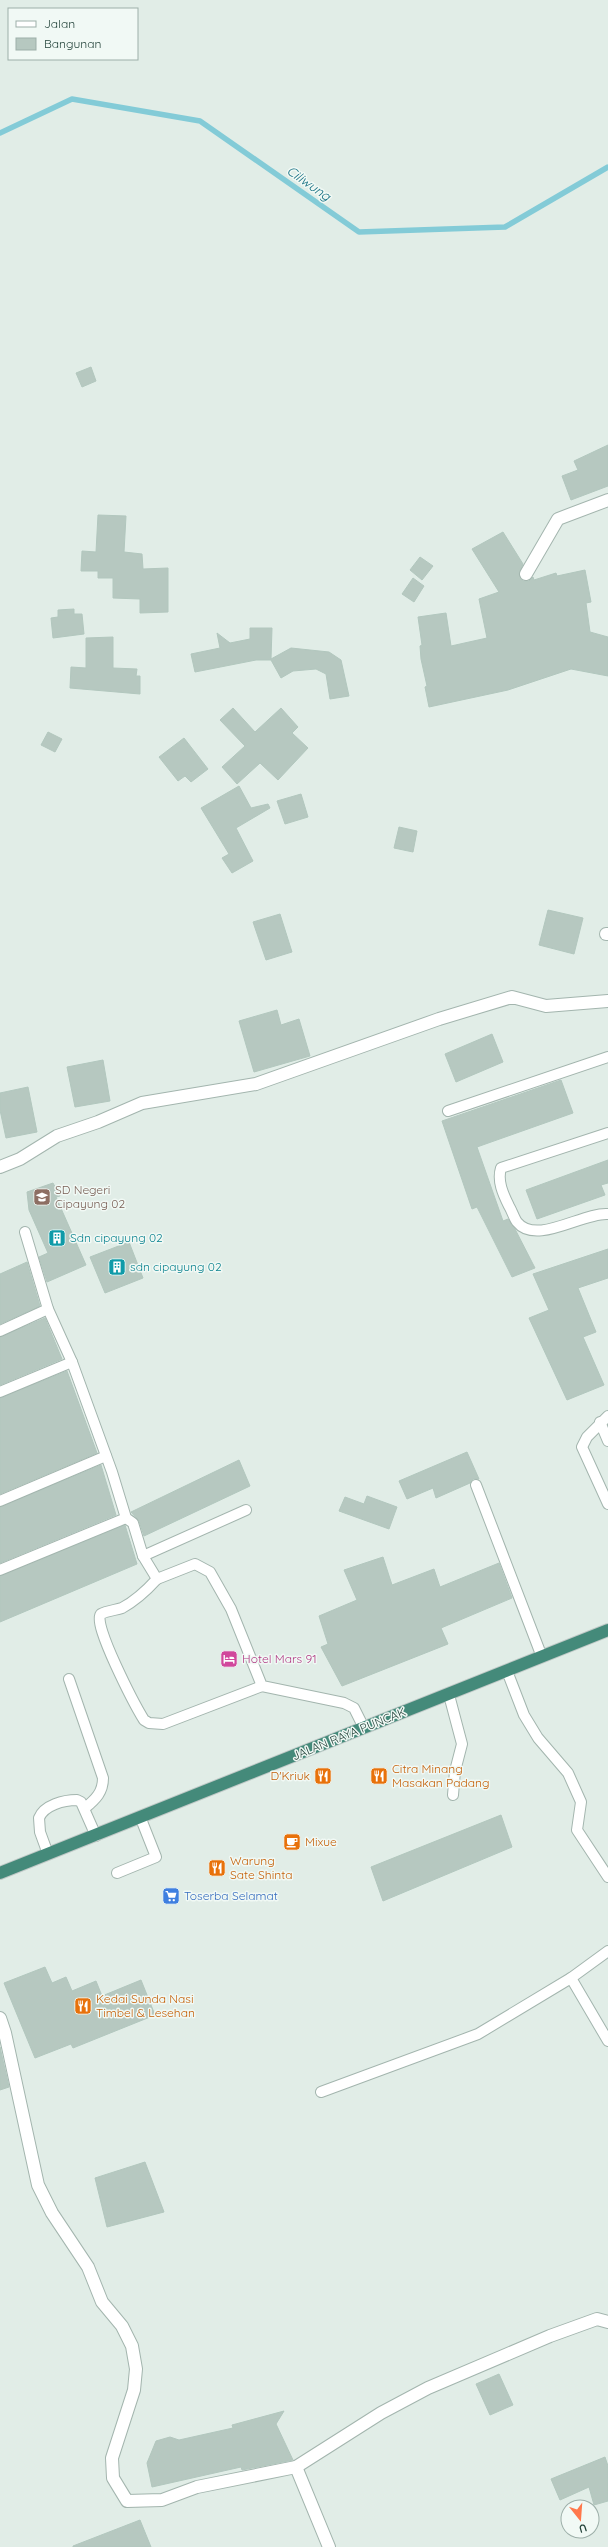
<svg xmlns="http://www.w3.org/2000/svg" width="608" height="2547" font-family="Quicksand,sans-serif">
  <rect width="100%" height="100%" fill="#e1ede7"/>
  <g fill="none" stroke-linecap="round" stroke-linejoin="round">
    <path stroke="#83cbd7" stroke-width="5.5" d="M0,133l72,-34 128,22 159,111 146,-5 103,-60"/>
  </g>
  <g fill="#b6c8c0" stroke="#b2c7be">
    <path d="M91,367l5,14 -14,6 -6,-14z"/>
    <path d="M608,445v41l-37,14 -9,-24 16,-6 -4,-9z"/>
    <path d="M98,515l28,1 -2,36 18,2 1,15 25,-1v44l-28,1v-14l-27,-1v-20h-15v-7h-17l1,-20 14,1z"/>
    <path d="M503,532l20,32 -4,10 4,7h6l4,-4 1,3 22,-7 1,3 28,-6 6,32 -5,1 4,29 18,5v39l-37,-7 -63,21 -79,17 -4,-20 2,-1 -6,-27 -1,-13 2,-1 -4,-28 28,-4 5,33 36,-8 -8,-39 20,-7 -27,-43z"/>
    <path d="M420,557l13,9 -11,14 -12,-10z"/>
    <path d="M413,578l11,8 -10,16 -12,-8z"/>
    <path d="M74,609v5h8l2,20 -31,4 -2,-20 7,-1v-7z"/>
    <path d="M250,628h22l-1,31 20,-11 38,4 12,8 8,36 -19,3 -4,-25 -10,-5 -23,2 -12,7 -10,-18h-15l-61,12 -4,-18 29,-6 -3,-15 13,10 20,-4z"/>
    <path d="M113,637v31l24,1 -1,7h4v18l-70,-6 1,-21 15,1v-30z"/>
    <path d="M233,708l22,24 26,-24 17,19 -6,6 16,15 -30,32 -18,-17 -23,21 -15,-17 23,-21 -25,-26z"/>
    <path d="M48,732l14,7 -7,13 -14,-7z"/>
    <path d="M184,738l24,31 -17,13 -6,-6 -7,5 -19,-24z"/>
    <path d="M239,786l12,22 17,-4 2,4 -34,20 17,33 -21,12 -10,-15 7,-4 -28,-46z"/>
    <path d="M301,794l7,23 -23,7 -8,-23z"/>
    <path d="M399,827l18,4 -4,21 -19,-4z"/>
    <path d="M548,910l35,8 -9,36 -35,-9z"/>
    <path d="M280,914l12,38 -26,8 -13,-38z"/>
    <path d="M277,1010l4,15 18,-6 11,37 -56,16 -15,-51z"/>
    <path d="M492,1034l11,28 -47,20 -11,-28z"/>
    <path d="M103,1060l7,41 -35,6 -8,-40z"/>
    <path d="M561,1080l12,33 -96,34 26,74 5,-2 7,10 20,39 -23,9 -35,-70 -5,2 -30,-88z"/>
    <path d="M28,1087l9,45 -31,6 -6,-28v-17z"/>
    <path d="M608,1160v23l-7,2 4,10 -68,24 -11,-29z"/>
    <path d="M53,1183l7,13 -4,1 30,68 -39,17 -8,-25 9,-4 -19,-43 -2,-18z"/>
    <path d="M129,1242l14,36 -38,15 -15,-36z"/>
    <path d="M608,1249v29l-30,10 18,44 -13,5 21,48 -37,15 -38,-82 20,-8 -16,-36z"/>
    <path d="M27,1262l13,44 -40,18v-50z"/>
    <path d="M45,1318l17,41 -62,26v-48z"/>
    <path d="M67,1371l30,82 -97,41v-96z"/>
    <path d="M467,1452l12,27h-6l-3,4 -34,15 -3,-10 -26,11 -8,-18z"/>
    <path d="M239,1460l11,26 -106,50 -5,-15 -8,-9z"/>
    <path d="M101,1465l15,50 -116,48v-56z"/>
    <path d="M367,1496l30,11 -8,22 -50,-18 6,-14 19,7z"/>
    <path d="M125,1525l12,39 -137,58v-46z"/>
    <path d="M383,1557l9,28 42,-16 6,18 59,-24 13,35 -71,30 7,16 -106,42 -21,-39 7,-3 -9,-28 38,-16 -13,-30z"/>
    <path d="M501,1815l11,32 -129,54 -12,-34z"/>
    <path d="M45,1967l7,16 14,-6 6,14 24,-10 6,15 39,-16 14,35 -82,33 -2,-4 -36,14 -31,-75z"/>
    <path d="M0,2047l9,40 -9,3z"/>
    <path d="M145,2162l19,50 -57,15 -12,-49z"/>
    <path d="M499,2374l14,31 -23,10 -14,-31z"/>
    <path d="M284,2411l-8,13 17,36 -51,10 -1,-3 -89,20 -5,-24 9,-22 14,-4 9,3 54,-12 -1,-3z"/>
    <path d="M605,2457l3,9v35l-14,4 -5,-18 -29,13 -9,-21z"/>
    <path d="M140,2520l11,27h-78v-1z"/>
  </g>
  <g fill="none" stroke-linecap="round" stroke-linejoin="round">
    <defs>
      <g id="service">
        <path d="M448,1111l160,-54"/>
        <path d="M608,1133l-107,35c-4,13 2,26 8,38 3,5 5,12 8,16 19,24 66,-10 91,-8"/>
        <path d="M25,1232l23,77 24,53 40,110 14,46 7,5 10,33 14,23 38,-15 15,8 21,37 31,77 82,17 10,5 10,20"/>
        <path d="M0,1331l48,-22"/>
        <path d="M0,1392l72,-30"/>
        <path d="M608,1416l-21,21 -5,10 26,57"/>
        <path d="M600,1422l8,19"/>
        <path d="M476,1485l66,172"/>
        <path d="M0,1501l106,-45"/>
        <path d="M143,1556l103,-46"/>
        <path d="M0,1570l126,-52"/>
        <path d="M157,1579c-10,11 -22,22 -35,29 -6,2 -16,3 -21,6 -10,8 35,93 43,106l5,3 14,1 99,-38"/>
        <path d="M507,1671l17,44 14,23 30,35 13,29 -4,28 31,47"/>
        <path d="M69,1679l34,99c0,14 -7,21 -18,30"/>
        <path d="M449,1695l13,49 -7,27 -2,24"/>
        <path d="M48,1854l-8,-22 -1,-14c5,-13 25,-18 38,-18l4,2 15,34"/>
        <path d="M117,1873l39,-16 -15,-38"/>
        <path d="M571,1978l37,63"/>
        <path d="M321,2092l157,-58 93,-56 37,-27"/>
      </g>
      <g id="minor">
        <path d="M526,574l32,-55 50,-19"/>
        <path d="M606,934h2"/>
        <path d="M0,1167l20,-8 37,-23 41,-14 44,-19 114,-19 183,-65 73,-22 34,9 62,-5"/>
        <path d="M0,2018l5,15 33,152 14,28 36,54 14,35 20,24 10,20 4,23 -2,21 -22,68 1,20 14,23 35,-1 35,-13 99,-20 85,-54 47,-25 122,-52 47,-17 11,3"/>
        <path d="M296,2467l33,80"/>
      </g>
      <path id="trunk" d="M0,1873l608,-243"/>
    </defs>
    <use href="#service" stroke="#a3b5ae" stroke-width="12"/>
    <use href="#minor" stroke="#a3b5ae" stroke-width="14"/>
    <use href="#trunk" stroke="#c0c9c7" stroke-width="14"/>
    <use href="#service" stroke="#fff" stroke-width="10"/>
    <use href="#minor" stroke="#fff" stroke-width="12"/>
    <use href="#trunk" stroke="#448a7a" stroke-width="12"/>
  </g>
  <defs>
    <symbol id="school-square" viewBox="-11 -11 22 22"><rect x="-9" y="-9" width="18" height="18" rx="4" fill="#8d6e63" stroke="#f1f9f5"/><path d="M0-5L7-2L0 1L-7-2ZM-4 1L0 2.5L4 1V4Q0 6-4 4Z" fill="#fff"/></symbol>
    <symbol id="building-square" viewBox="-11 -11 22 22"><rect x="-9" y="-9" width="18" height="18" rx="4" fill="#0f9aa8" stroke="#f1f9f5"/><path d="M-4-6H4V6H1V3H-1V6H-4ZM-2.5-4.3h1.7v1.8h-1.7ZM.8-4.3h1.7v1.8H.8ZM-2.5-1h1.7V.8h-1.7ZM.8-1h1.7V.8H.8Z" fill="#fff"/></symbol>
    <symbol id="hotel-square" viewBox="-11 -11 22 22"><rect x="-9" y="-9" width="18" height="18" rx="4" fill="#d1479c" stroke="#f1f9f5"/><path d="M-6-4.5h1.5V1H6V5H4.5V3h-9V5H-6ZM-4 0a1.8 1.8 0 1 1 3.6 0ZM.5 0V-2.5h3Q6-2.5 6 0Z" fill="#fff"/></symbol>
    <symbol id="restaurant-square" viewBox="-11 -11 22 22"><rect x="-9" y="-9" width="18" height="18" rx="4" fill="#e8710a" stroke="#f1f9f5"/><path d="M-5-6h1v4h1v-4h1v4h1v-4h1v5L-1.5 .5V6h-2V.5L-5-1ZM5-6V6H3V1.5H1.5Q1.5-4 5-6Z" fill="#fff"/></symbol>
    <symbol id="cafe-square" viewBox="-11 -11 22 22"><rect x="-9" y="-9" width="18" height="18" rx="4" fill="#e8710a" stroke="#f1f9f5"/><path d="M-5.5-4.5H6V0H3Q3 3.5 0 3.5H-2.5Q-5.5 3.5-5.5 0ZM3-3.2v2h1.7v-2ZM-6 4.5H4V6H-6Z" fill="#fff"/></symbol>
    <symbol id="supermarket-square" viewBox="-11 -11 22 22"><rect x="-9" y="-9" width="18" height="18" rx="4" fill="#3f7fe0" stroke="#f1f9f5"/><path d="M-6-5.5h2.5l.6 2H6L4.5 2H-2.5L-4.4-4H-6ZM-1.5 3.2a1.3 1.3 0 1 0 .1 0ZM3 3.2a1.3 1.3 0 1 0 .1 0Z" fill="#fff"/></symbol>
  </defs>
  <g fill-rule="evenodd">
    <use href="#school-square" x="32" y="1187" width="20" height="20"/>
    <use href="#building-square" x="47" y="1228" width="20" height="20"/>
    <use href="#building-square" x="107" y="1257" width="20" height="20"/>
    <use href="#hotel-square" x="219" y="1649" width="20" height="20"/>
    <use href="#restaurant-square" x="313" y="1766" width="20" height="20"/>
    <use href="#restaurant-square" x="369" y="1766" width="20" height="20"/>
    <use href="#cafe-square" x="282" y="1832" width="20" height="20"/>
    <use href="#restaurant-square" x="207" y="1858" width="20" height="20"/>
    <use href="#supermarket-square" x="161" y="1886" width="20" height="20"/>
    <use href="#restaurant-square" x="73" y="1996" width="20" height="20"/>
  </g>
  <g text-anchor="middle" stroke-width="3" stroke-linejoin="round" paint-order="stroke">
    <g font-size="12" fill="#785e54" stroke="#f1f9f5" text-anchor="start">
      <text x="55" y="1194">SD Negeri<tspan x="55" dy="14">Cipayung 02</tspan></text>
    </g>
    <g font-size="12" fill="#0d838f" stroke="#f1f9f5" text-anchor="start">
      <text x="70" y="1242">Sdn cipayung 02</text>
      <text x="130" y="1271">sdn cipayung 02</text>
    </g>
    <g font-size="12" fill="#b23c85" stroke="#f1f9f5" text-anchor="start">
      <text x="242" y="1663">Hotel Mars 91</text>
    </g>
    <g font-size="12" fill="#1f3f36" stroke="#f1f9f5">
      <text transform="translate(349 1734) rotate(-22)" y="4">JALAN RAYA PUNCAK</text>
    </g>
    <g font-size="12" fill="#c56008" stroke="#f1f9f5" text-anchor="start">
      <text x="392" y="1773">Citra Minang<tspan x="392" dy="14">Masakan Padang</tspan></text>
      <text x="310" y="1780" text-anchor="end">D'Kriuk</text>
      <text x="305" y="1846">Mixue</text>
      <text x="230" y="1865">Warung<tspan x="230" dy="14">Sate Shinta</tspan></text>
      <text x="96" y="2003">Kedai Sunda Nasi<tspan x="96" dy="14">Timbel &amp; Lesehan</tspan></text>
    </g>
    <g font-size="12" fill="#366cbe" stroke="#f1f9f5" text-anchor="start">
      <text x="184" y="1900">Toserba Selamat</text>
    </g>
    <g font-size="13" font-style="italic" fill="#146f81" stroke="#f1f9f5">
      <text transform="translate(309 183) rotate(35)" y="5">Ciliwung</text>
    </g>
  </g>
  <rect x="8" y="8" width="130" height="52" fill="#f1f9f5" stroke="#9dafa9"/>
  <rect x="16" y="21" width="20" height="6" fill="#ffffff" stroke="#9dafa9"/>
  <text x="44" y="28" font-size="12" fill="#1f3f36">Jalan</text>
  <rect x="16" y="38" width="20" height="12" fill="#b6c8c0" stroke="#9dafa9"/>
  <text x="44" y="48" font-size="12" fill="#1f3f36">Bangunan</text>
  <g transform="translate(580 2519) rotate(163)"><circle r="19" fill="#f1f9f5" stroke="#9dafa9"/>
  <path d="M0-3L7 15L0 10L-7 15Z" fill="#ff784c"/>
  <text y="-6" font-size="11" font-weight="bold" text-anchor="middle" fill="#1f3f36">U</text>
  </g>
</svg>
